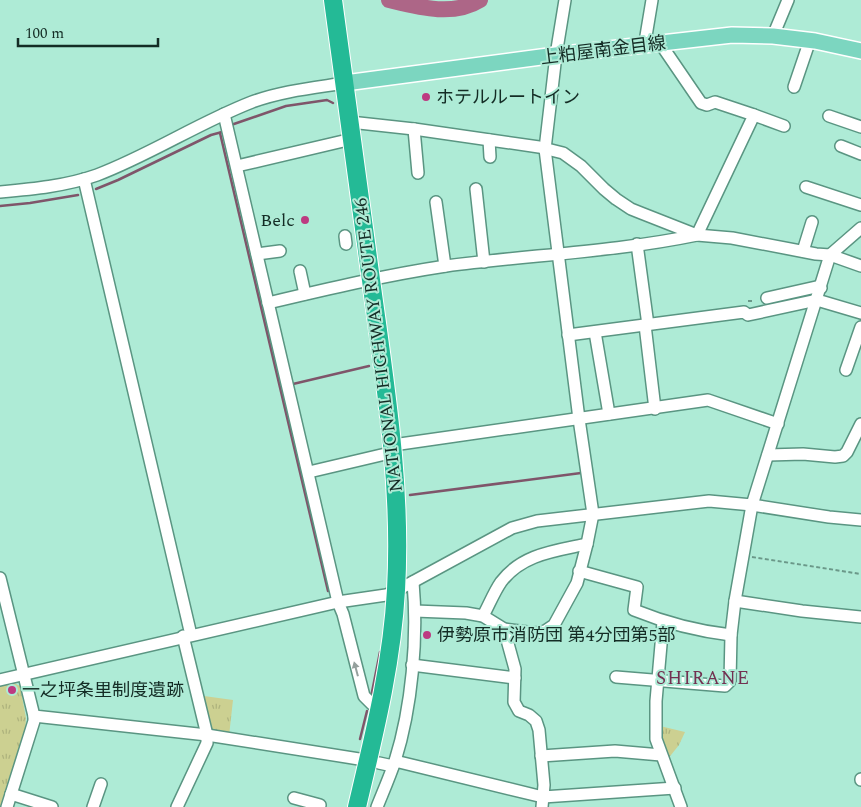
<svg xmlns="http://www.w3.org/2000/svg" width="861" height="807" font-family="Spectral,'Noto Sans JP',serif">
  <defs>
    <pattern id="park-tufts" width="24" height="20" patternUnits="userSpaceOnUse" patternTransform="scale(1.25)"><rect width="24" height="20" fill="#ccd091"/><path d="M3 7l-1-3M5 7V3M7 7l1-3M15 17l-1-3M17 17v-4M19 17l1-3" fill="none" stroke="#aeb37d"/></pattern>
  </defs>
  <rect width="100%" height="100%" fill="#aeebd6"/>
  <g fill="url(#park-tufts)">
    <path d="M14,683l6,3 6,32 -1,19 -22,70h-3v-121z"/>
    <path d="M204,696l29,4 -4,36c-26,-6 -21,-16 -25,-40z"/>
    <path d="M660,726l25,6 -6,13 -12,15 -6,-23z"/>
  </g>
  <g fill="none" stroke-linecap="round" stroke-linejoin="round">
    <g stroke="#7f556a" stroke-width="2.5">
      <path d="M231,125l55,-19 41,-6 6,3"/>
      <path d="M220,133l108,458"/>
      <path d="M96,189l22,-9 93,-45 11,-3"/>
      <path d="M0,206l30,-3 48,-8"/>
      <path d="M293,384l76,-18"/>
      <path d="M410,495l171,-22"/>
      <path d="M371,697l9,-45"/>
      <path d="M360,739l7,-28"/>
    </g>
    <path stroke="#ad6687" stroke-width="16" d="M389,0c29,7 64,17 91,0"/>
    <defs>
      <g id="minor">
        <path d="M773,36l15,-36"/>
        <path d="M647,44l-1,-8 6,-36"/>
        <path d="M794,87l16,-47"/>
        <path d="M224,114l114,488 5,12 21,82 8,8 9,3"/>
        <path d="M754,115l30,11"/>
        <path d="M829,116l32,11"/>
        <path d="M350,122l64,7 125,18 24,6 18,13 23,23 12,10 15,10 10,4 56,22 35,3 84,16 14,1 31,11"/>
        <path d="M414,129l4,44"/>
        <path d="M489,140l1,17"/>
        <path d="M841,146l20,8"/>
        <path d="M237,166l115,-27"/>
        <path d="M84,179l107,456"/>
        <path d="M806,187l55,18"/>
        <path d="M476,189l8,73"/>
        <path d="M0,192c33,-3 66,-6 97,-17 53,-20 101,-52 155,-73 30,-11 61,-14 93,-19"/>
        <path d="M436,202l9,64"/>
        <path d="M345,236l1,8"/>
        <path d="M637,244l11,81"/>
        <path d="M803,251l9,-29"/>
        <path d="M257,254l23,-3"/>
        <path d="M300,271l5,23"/>
        <path d="M767,298l49,-11 5,1"/>
        <path d="M268,303c59,-14 118,-28 178,-37 83,-11 169,-14 251,-31l57,-120 -39,-13 -8,3 -6,-2 -41,-60"/>
        <path d="M645,325l10,84"/>
        <path d="M595,332l14,82"/>
        <path d="M568,335l176,-23 4,3 69,-15 44,13"/>
        <path d="M846,370l15,-43"/>
        <path d="M393,445l315,-45 70,24"/>
        <path d="M768,455l35,-1 32,3 8,-1 4,-4 14,-28"/>
        <path d="M309,472l85,-20"/>
        <path d="M579,571l58,16 -3,23c32,13 63,21 97,25"/>
        <path d="M0,578l34,138 173,19 152,24"/>
        <path d="M735,601l67,10 59,6"/>
        <path d="M415,611l51,2 17,3 21,13 31,4 10,-2 9,-6 23,-42 10,-39 6,-30 -14,-95 -34,-270 11,-94 9,-55"/>
        <path d="M483,616c6,-11 11,-24 18,-34 21,-28 54,-31 86,-38"/>
        <path d="M663,622l-7,79v38l25,68"/>
        <path d="M504,629l11,40 -1,33 5,9 10,4 7,6 3,9 5,55 -2,22"/>
        <path d="M412,665l103,13"/>
        <path d="M616,677l109,9 5,-5 1,-46 4,-34 17,-96 78,-250 31,-27"/>
        <path d="M0,680l338,-78 48,-7 10,-4 116,-63 25,-7 172,-20 43,4 77,12 32,3"/>
        <path d="M541,756l74,-5 46,4"/>
        <path d="M395,761l148,36 132,-9"/>
        <path d="M379,763l14,3"/>
        <path d="M861,780v-1"/>
        <path d="M11,794l41,13"/>
        <path d="M294,798l26,7"/>
        <path d="M7,807l27,-86v-5"/>
        <path d="M93,807l8,-23"/>
        <path d="M177,807l30,-64v-8l-24,-99"/>
        <path d="M377,807c6,-15 13,-31 18,-46 17,-54 23,-123 18,-179"/>
      </g>
      <path id="major" d="M345,83l211,-28 176,-20 41,1 42,5 46,10"/>
      <path id="highway" d="M333,0c13,93 25,187 38,280 14,103 31,205 25,310 -4,74 -22,145 -39,217"/>
    </defs>
    <use href="#minor" stroke="#5a9582" stroke-width="14"/>
    <use href="#major" stroke="#fff" stroke-width="18"/>
    <use href="#highway" stroke="#fff" stroke-width="20"/>
    <g stroke="#6b9889" stroke-width="2" stroke-dasharray="4 2.5" stroke-linecap="butt">
      <path d="M748,301h4"/>
      <path d="M752,557l109,17"/>
    </g>
    <use href="#minor" stroke="#fff" stroke-width="11"/>
    <use href="#major" stroke="#7cd6c0" stroke-width="15"/>
    <use href="#highway" stroke="#24ba96" stroke-width="18"/>
  </g>
  <defs><path id="oneway-solid" d="M-6-.8H1V-3.2L6.5 0L1 3.2V.8H-6Z" transform="scale(1.25)"/></defs>
  <use fill="#95a09d" href="#oneway-solid" transform="translate(356 669) rotate(-105)"/>
  <g fill="#bd3a81" stroke="#aeebd6" stroke-width="2">
    <circle cx="426" cy="97" r="5"/>
    <circle cx="305" cy="220" r="5"/>
    <circle cx="427" cy="635" r="5"/>
    <circle cx="12" cy="690" r="5"/>
  </g>
  <g text-anchor="middle" stroke-width="4" stroke-linejoin="round" paint-order="stroke">
    <g font-size="18" fill="#142c25" stroke="#aeebd6">
      <text transform="translate(603 50) rotate(-7)" y="6">上粕屋南金目線</text>
      <text transform="translate(378 345) rotate(-97)" y="6">NATIONAL HIGHWAY ROUTE 246</text>
    </g>
    <g font-size="18" fill="#142c25" stroke="#aeebd6" text-anchor="start">
      <text x="436" y="103">ホテルルートイン</text>
      <text x="295" y="226" text-anchor="end">Belc</text>
      <text x="437" y="641">伊勢原市消防団 第4分団第5部</text>
      <text x="22" y="696">一之坪条里制度遺跡</text>
    </g>
    <g font-size="19" letter-spacing="1" fill="#723151" stroke="#aeebd6">
      <text x="703" y="684">SHIRANE</text>
    </g>
  </g>
  <path d="M18 38v8h140v-8" fill="none" stroke="#142c25" stroke-width="2.5"/>
  <text x="25" y="38" font-size="15" fill="#142c25" stroke="#aeebd6" stroke-width="4" paint-order="stroke">100 m</text>
</svg>
